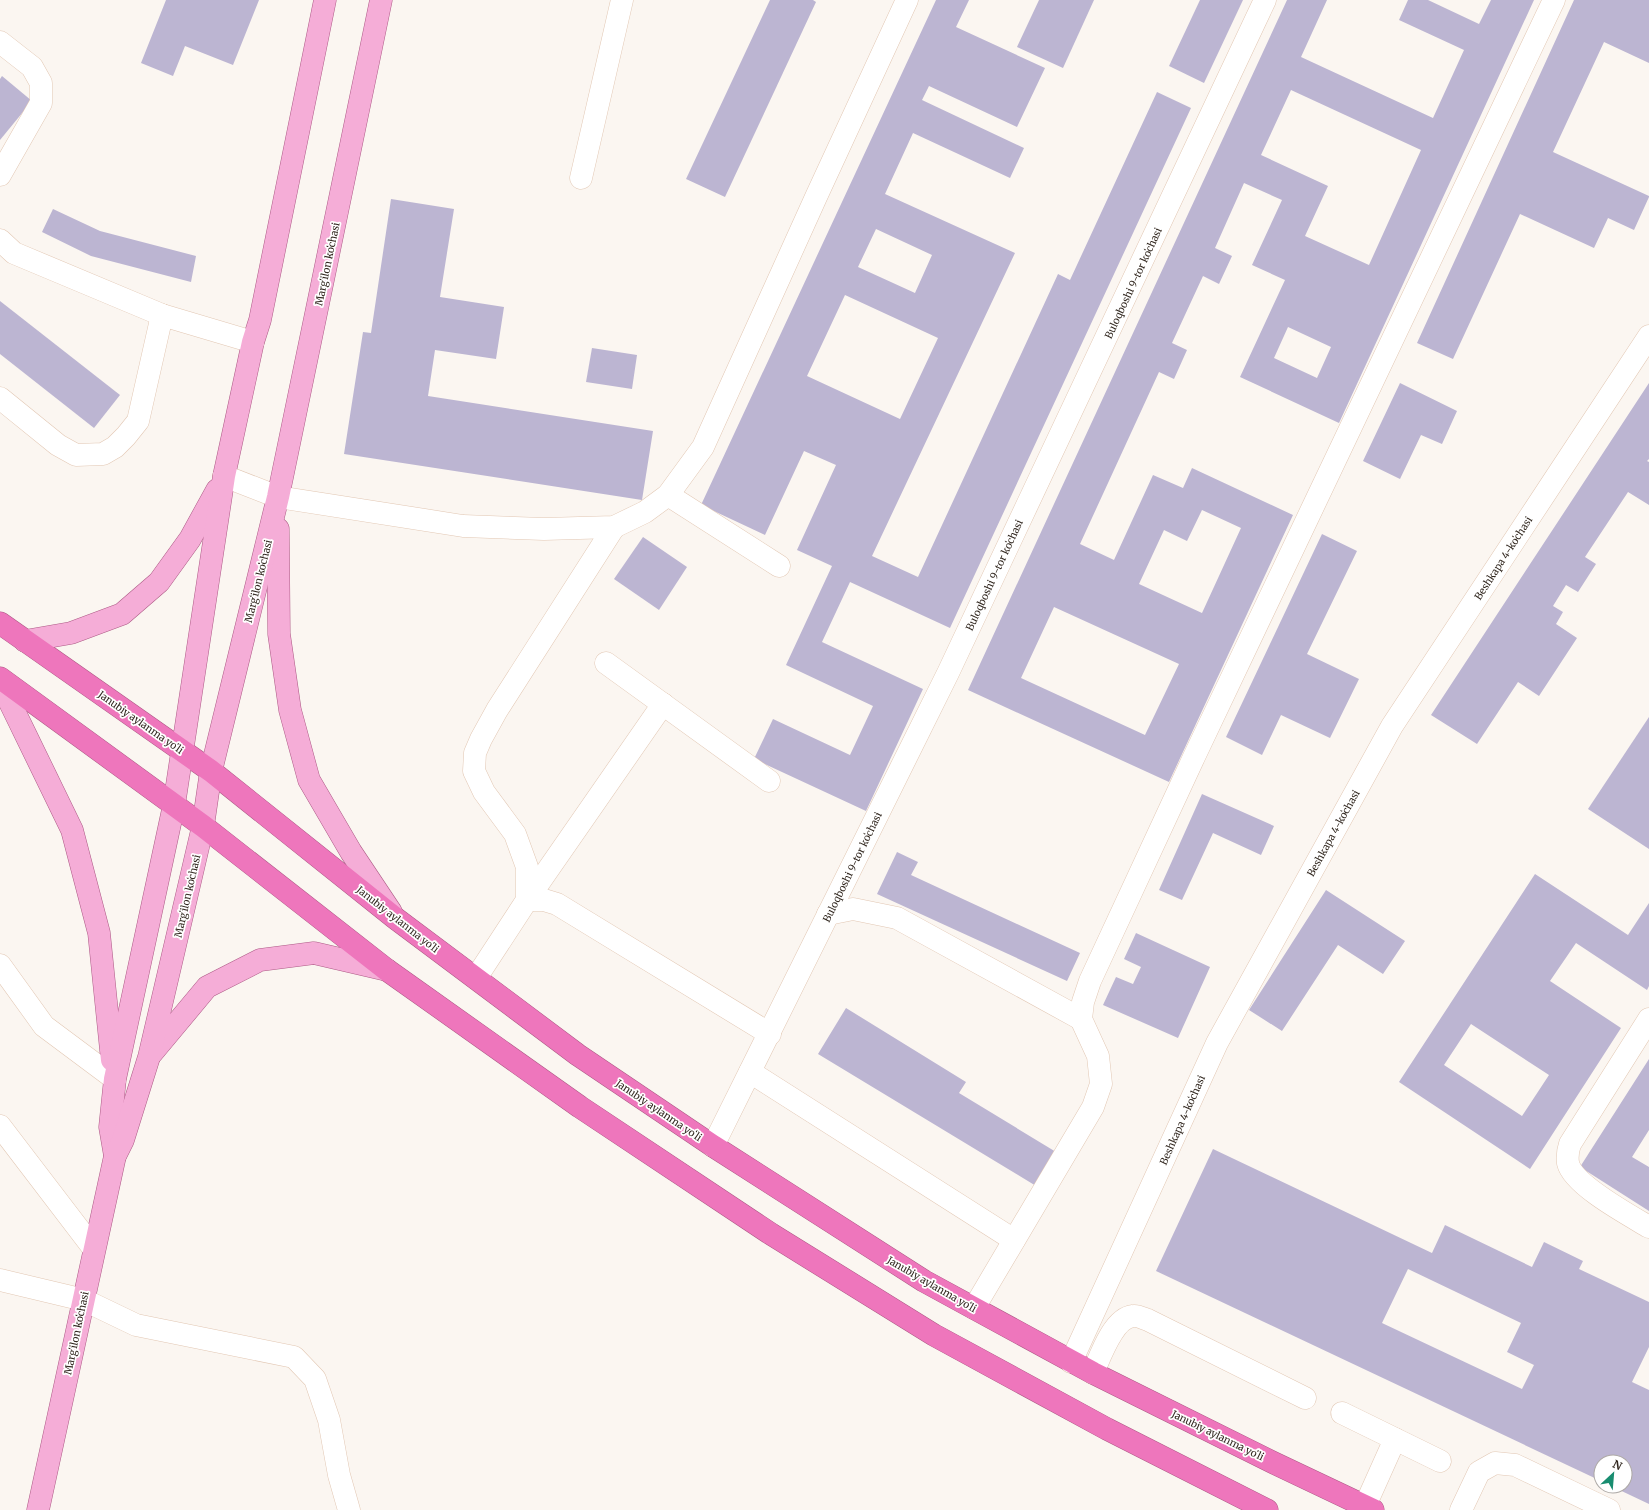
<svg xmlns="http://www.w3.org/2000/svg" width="1649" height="1510" font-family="Merriweather,serif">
  <rect width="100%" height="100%" fill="#fbf6f1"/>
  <g fill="#bcb5d2" fill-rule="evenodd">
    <path d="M166,0h93l-26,65 -48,-19 -12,30 -32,-13z"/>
    <path d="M770,0h43l3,2 -91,195 -39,-18z"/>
    <path d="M936,0h33l-13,27 89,41 -28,59 -88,-41 -7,14 102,48 -14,30 -97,-45 -28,61 130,59 -143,303 46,21 140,-303 12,6 87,-188 34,16 -241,520 -100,-46 -28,60 101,47 -57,122 -112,-52 19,-40 77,36 23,-49 -87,-41 46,-99 -35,-16 39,-85 -32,-14 -39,84 -64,-30zM876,229l56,26 -17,38 -57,-26zM845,295l93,43 -38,81 -93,-43z"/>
    <path d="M1039,0h55l-31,68 -46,-21z"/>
    <path d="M1200,0h43l-39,83 -35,-17z"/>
    <path d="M1287,0h40l-26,57 132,61 31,-68 -65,-30 9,-20h20l51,24 12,-24h43l-195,423 -99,-46 45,-97 -33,-15 30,-65 -38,-17 -29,65 17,8 -13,28 -16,-8 -31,67 15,7 -13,29 -15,-7 -79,172 34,16 39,-85 30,13 9,-20 101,47 -124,267 -201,-92zM1291,90l130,60 -52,115 -64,-29 23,-50 -67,-31zM1288,327l43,20 -14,31 -43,-20zM1202,510l39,18 -39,85 -63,-29 25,-54 23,11zM1054,607l125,57 -34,71 -124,-57z"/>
    <path d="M1574,0h75v63l-45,-21 -51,110 96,44v1l-15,33 -26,-12 -14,30 -74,-34 -67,145 -36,-16z"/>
    <path d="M2,76l30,25 -32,39v-61z"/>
    <path d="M391,199l63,10 -14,88 64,10 -8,52 -61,-9 -7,46 225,35 -11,69 -298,-46 19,-122 8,1z"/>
    <path d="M53,209l47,22 96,25 -5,26 -100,-26 -49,-24z"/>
    <path d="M0,301l120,94 -26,33 -94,-74z"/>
    <path d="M592,348l45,7 -5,34 -46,-7z"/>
    <path d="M1400,383l57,28 -15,33 -21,-9 -21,44 -37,-18z"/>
    <path d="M1649,383v76l-2,2 2,1v43l-21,-13 -43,65 11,7 -18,28 -12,-7 -13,21 10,6 -7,12 21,14 -38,58 -21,-14 -41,62 -46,-29z"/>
    <path d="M1322,534l35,17 -50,103 52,25 -29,59 -49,-23 -19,40 -36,-18z"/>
    <path d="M643,537l44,30 -28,43 -45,-31z"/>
    <path d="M1649,717v132l-61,-40z"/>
    <path d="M1202,794l72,32 -13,29 -48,-22 -31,67 -23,-10z"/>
    <path d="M897,852l21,10 -7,13 169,78 -13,28 -190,-87z"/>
    <path d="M1535,874l93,61 21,-32v83l-2,4 -71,-47 -26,38 71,47 -91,141 -131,-87zM1471,1024l78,51 -27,41 -78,-51z"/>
    <path d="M1326,890l79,51 -22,33 -45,-29 -56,86 -33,-21z"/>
    <path d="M1136,933l74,34 -32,71 -75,-33 13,-28 17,7 8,-17 -17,-8z"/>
    <path d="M846,1008l120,74 -7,11 102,62 -20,34 -223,-135z"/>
    <path d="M1649,1059v71l-17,27 17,10v44l-69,-44z"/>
    <path d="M1213,1149l219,104 13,-28 87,42 12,-25 39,19 -4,8 70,33v45l-17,35 17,8v114l-38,-18h14v-24h-24v19l-445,-210zM1408,1269l113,54 -14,29 27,13 -12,24 -140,-66z"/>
  </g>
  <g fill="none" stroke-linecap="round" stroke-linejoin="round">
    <defs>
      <g id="minor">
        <path d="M0,42l32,25 9,16v20l-41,72"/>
        <path d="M581,178l41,-178"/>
        <path d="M0,240l14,13 148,62 91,27"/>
        <path d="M0,398l58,47 18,10 27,-1 12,-7 11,-11 12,-15 24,-106"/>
        <path d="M224,476l54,21 185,29 81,3 70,-2 31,-15 23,-17 35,-48 113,-250 91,-197"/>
        <path d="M668,495l111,71"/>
        <path d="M606,663l163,118"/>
        <path d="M527,900h17l13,4 213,130"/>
        <path d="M527,900l136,-196"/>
        <path d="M828,914l25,-5 44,9 184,101"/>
        <path d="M0,965l44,61 71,53"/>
        <path d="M476,978l51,-78v-33l-12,-33 -31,-42 -10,-21 1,-18 6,-14 16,-29 117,-183"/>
        <path d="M1649,1019l-79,125c-2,6 -3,12 -2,19 5,22 61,52 81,64"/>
        <path d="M750,1072l264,168"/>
        <path d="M0,1126l94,123"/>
        <path d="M713,1146l235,-473 317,-673"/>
        <path d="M0,1280l84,20 52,25 158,32 21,22 14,41 10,55 10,35"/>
        <path d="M974,1308l119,-201 8,-23 -3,-28 -17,-37 2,-17 7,-21 104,-224 360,-757"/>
        <path d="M1071,1362l146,-319 175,-317 257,-390"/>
        <path d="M1093,1373c7,-16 20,-55 40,-57 5,-1 11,3 15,4l157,78"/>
        <path d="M1342,1413l98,48"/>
        <path d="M1365,1506l30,-67"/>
        <path d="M1461,1510l18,-38 16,-9 20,2 94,45"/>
      </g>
      <g id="major">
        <path d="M278,529l1,105 11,76 19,70 42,72 40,60"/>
        <path d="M25,641l46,-8 51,-19 37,-32 31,-43 27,-49"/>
        <path d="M0,682l72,148 27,103 13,127"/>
        <path d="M152,1053l55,-66 53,-27 54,-7 73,17"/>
        <path d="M115,1156l-5,-29 5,-48 59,-274 50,-329 29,-134 7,-22 65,-320"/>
        <path d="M38,1510l77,-354 8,-16 26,-83 54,-231 8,-55 67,-274 103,-497"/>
      </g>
      <g id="highway">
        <path d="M0,623l211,148 184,147 183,137 135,91 211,135 169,92 179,89 101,48"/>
        <path d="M0,678l203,148 184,144 193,137 191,127 163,101 173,94 160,81"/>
      </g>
    </defs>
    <use href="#minor" stroke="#e2c7b3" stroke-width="23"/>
    <use href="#major" stroke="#ad5b86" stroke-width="23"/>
    <use href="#highway" stroke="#ad5b86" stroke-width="23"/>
    <use href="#minor" stroke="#fff" stroke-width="22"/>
    <use href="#major" stroke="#f5add7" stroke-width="22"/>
    <use href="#highway" stroke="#ee76bc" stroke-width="22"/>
  </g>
  <g text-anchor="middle" stroke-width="3.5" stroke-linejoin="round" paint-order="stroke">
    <g font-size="10" fill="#332921" stroke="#fff">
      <text transform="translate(327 264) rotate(-78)" y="4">Margʻilon koʻchasi</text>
      <text transform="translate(1133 283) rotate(-65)" y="4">Buloqboshi 9-tor koʻchasi</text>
      <text transform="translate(1503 558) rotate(-57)" y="4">Beshkapa 4-koʻchasi</text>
      <text transform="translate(994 575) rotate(-65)" y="4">Buloqboshi 9-tor koʻchasi</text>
      <text transform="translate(258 581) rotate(-76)" y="4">Margʻilon koʻchasi</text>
      <text transform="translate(141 722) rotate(35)" y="4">Janubiy aylanma yoʻli</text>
      <text transform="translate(1333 833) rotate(-61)" y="4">Beshkapa 4-koʻchasi</text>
      <text transform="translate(852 867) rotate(-64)" y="4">Buloqboshi 9-tor koʻchasi</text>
      <text transform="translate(187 896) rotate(-77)" y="4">Margʻilon koʻchasi</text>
      <text transform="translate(398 919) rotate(38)" y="4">Janubiy aylanma yoʻli</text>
      <text transform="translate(659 1110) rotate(34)" y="4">Janubiy aylanma yoʻli</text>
      <text transform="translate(1182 1120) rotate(-66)" y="4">Beshkapa 4-koʻchasi</text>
      <text transform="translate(932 1284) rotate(30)" y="4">Janubiy aylanma yoʻli</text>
      <text transform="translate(76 1333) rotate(-78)" y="4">Margʻilon koʻchasi</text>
      <text transform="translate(1218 1435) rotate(26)" y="4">Janubiy aylanma yoʻli</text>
    </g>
  </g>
  <g transform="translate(1613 1474) rotate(26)"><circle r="19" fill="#ffffff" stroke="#ada9a6"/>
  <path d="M0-3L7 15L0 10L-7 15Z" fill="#188d70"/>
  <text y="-6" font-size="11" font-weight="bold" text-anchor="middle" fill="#332921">N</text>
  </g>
</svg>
